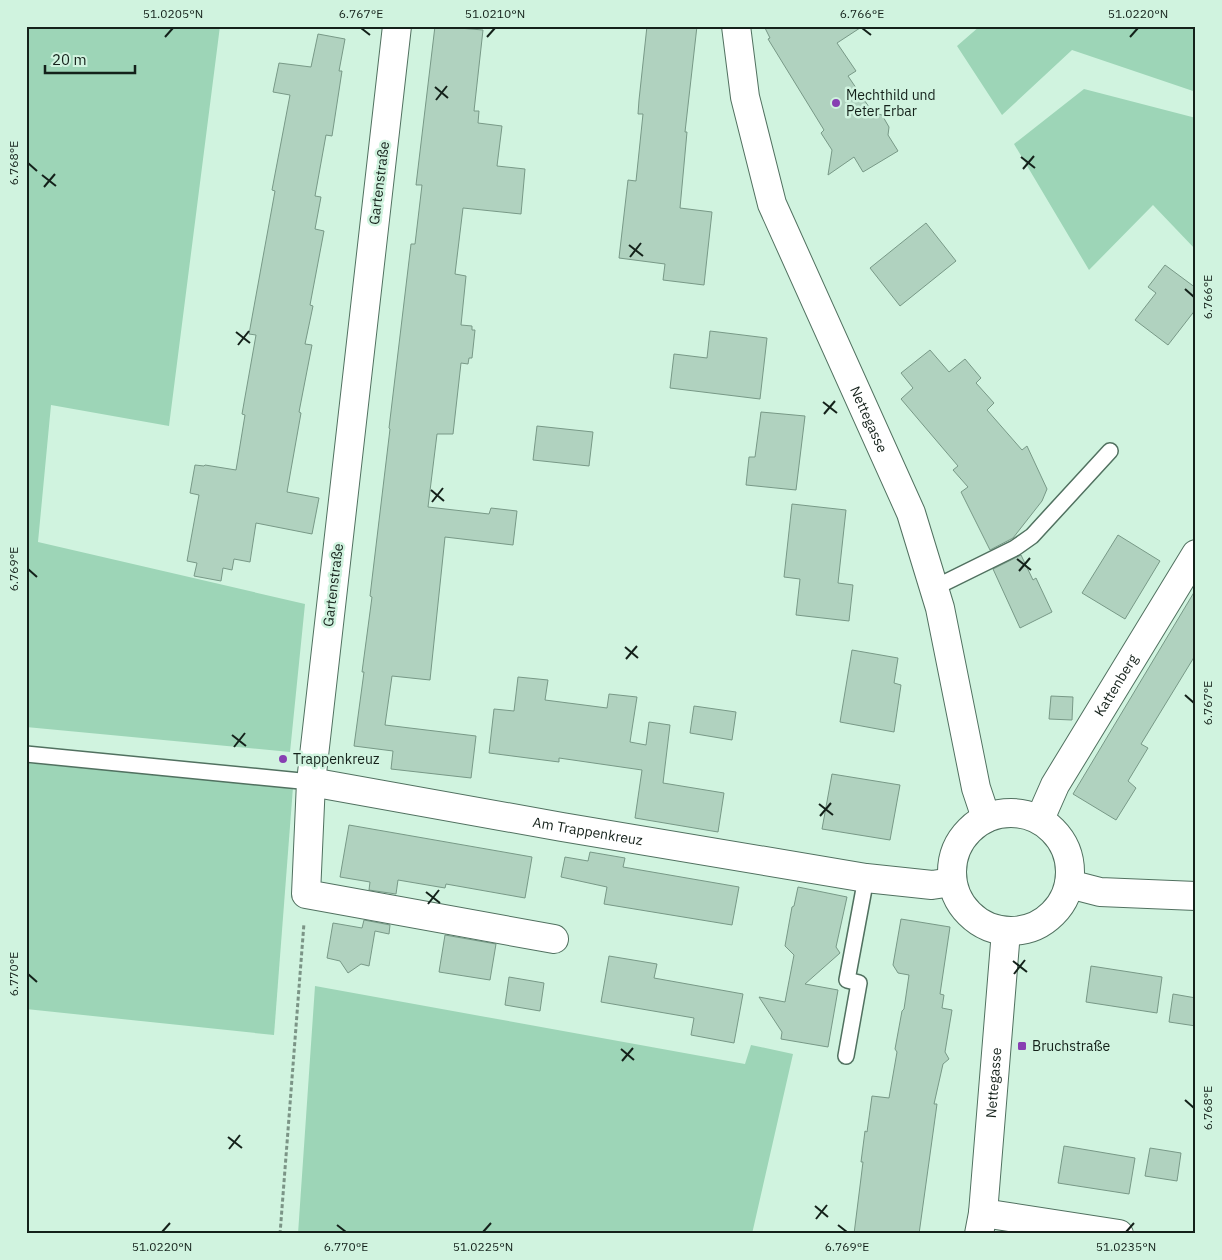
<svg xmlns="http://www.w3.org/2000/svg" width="1222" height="1260" font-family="'IBM Plex Sans',sans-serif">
  <rect width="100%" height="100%" fill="#d0f3df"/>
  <g fill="#9dd5b7">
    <path d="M26,26h194l-51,400 -118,-21 -13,137 267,62 -15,148 -264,-25z"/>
    <path d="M980,26h216v66l-124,-42 -70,65 -45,-69z"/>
    <path d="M1084,89l112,29v132l-43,-45 -64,65 -75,-126z"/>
    <path d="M26,763l267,24 -19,248 -248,-26z"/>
    <path d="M315,986l430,78 6,-19 42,9 -41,180h-454z"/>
  </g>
  <g fill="#b0d2bf" stroke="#789987">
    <path d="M435,26l48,4 -9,81h5l-1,12 24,3 -5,40 28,3 -4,45 -58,-6 -8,66 11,2 -5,49 11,1v4h3l-3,28h-3l-1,6 -7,-1 -8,71h-16l-9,73 61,7 2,-6 26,3 -4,34 -68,-8 -15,143 -38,-4 -7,49 91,11 -5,42 -80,-9 2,-18 -39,-5 10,-74h-2l10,-75 -2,-1 20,-167 -1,-1 22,-184h4l7,-59h-6z"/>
    <path d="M647,26h50l-12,106h2l-7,76 32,4 -8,73 -41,-5 2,-16 -46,-6 9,-78 8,1 7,-67h-5l1,-14z"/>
    <path d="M764,26h99l-26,17 19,28 -8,5 25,37 9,2 7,12 -1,8 10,16 -35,21 -9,-15 -26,18 4,-25 -11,-17 3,-3 -56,-91 2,-1z"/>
    <path d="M318,34l27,5 -6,32h3l-10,65 -6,-1 -11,61 6,1 -6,32 9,2 -14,74 3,1 -8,38 7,1 -13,67 2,1 -14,79 32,6 -7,36 -56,-11 -6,39 -16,-3 -2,11 -9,-2 -2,13 -27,-5 3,-13 -10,-2 12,-66 -9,-2 5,-28 9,1 1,-1 31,5 9,-55 -3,-1 14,-79 -7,-1 26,-143 -3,-1 18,-95 -17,-3 6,-29 32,4z"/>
    <path d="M926,223l30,38 -56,45 -30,-38z"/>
    <path d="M1165,265l31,23v21l-28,36 -33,-25 21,-27 -8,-6z"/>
    <path d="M710,331l57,7 -7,61 -90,-11 4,-34 33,4z"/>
    <path d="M930,350l19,22 16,-13 16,19 -5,5 18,20 -7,7 35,40 5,-4 20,43 -5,12 -29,37 -23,12 -29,-58 7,-5 -15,-17 5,-4 -57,-67 12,-11 -12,-15z"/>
    <path d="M761,412l44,4 -9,74 -50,-5 3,-28h6z"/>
    <path d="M537,426l56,6 -4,34 -56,-6z"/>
    <path d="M792,504l54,6 -8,73 15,2 -4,36 -53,-6 4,-36 -16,-2z"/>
    <path d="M1118,535l42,26 -35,58 -43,-26z"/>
    <path d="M1021,555l12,25 3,-2 16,34 -32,16 -27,-59z"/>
    <path d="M1196,589v65l-55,90 7,4 -20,33 8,7 -20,32 -43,-26z"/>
    <path d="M852,650l46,8 -4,25 7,2 -7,47 -54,-10z"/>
    <path d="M518,677l30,3 -3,20 62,8 2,-14 28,3 -7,45 16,3 3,-23 21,3 -7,58 61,10 -6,39 -83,-14 7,-48 -83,-12v4l-70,-9 5,-44 20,2z"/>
    <path d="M1051,696l22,1 -1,23 -23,-1z"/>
    <path d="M694,706l42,6 -4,28 -42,-7z"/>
    <path d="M832,774l68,11 -10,55 -68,-11z"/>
    <path d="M349,825l183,32 -7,41 -79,-14 -1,4 -47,-8 -2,14 -27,-4 1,-8 -30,-5z"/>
    <path d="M590,852l35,6 -2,9 116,20 -7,38 -128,-21 3,-17 -46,-10 4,-20 23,4z"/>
    <path d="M798,887l49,10 -11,50 4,6 -35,31 33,6 -10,57 -47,-8 1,-7 -23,-35 26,5 9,-47 -9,-9 7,-39 2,-1z"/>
    <path d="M901,919l49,8 -10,67 4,1 -2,13 10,2 -7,42 4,7 -6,5 -9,40h3l-18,130h-65l9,-72h-2l4,-31 2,1 5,-36 17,2 8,-46 -2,-3 7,-38 2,-2 5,-34 -11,-2 -5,-8z"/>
    <path d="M364,920l26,5 -1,9 -14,-3 -6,35 -8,-2 -13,9 -8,-12 -13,-3 6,-35 29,5z"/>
    <path d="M445,935l51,9 -6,36 -51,-8z"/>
    <path d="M609,956l48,8 -3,14 89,16 -9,49 -43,-8 3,-17 -93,-16z"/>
    <path d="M1091,966l71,11 -5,36 -71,-11z"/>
    <path d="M509,977l35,6 -4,28 -35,-6z"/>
    <path d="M1173,994l23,4v28l-27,-4z"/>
    <path d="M1064,1146l71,12 -6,36 -71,-11z"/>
    <path d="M1150,1148l31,5 -4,28 -32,-5z"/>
  </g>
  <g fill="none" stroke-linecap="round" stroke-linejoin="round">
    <defs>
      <g id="service">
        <path d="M934,588l81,-40 17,-12 78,-85"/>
        <path d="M26,754l285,28"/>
        <path d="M846,1056l13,-73 -12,-3 19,-102"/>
      </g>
      <g id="minor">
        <path d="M397,26l-86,756 -5,112 248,45"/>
        <path id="s1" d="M311,782l251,45 304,51 66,7 20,-3"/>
        <path id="s2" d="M1040,819l15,-34 141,-231"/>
        <path d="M1069,884l31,8 96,4"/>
        <path d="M983,1213l136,21"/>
      </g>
      <g id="tertiary">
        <path id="s3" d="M736,26l9,71 27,107 139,309 29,95 36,180 10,30"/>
        <circle cx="1011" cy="872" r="59"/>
        <path id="s4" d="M979,1234l4,-21 23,-282"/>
      </g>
    </defs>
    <use href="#service" stroke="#517160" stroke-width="18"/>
    <use href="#minor" stroke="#517160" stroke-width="30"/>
    <use href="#tertiary" stroke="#517160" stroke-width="30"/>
    <path stroke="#7b9486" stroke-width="3" stroke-dasharray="4 2.5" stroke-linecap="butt" d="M280,1234l24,-311"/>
    <use href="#service" stroke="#fff" stroke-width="15"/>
    <use href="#minor" stroke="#fff" stroke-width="28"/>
    <use href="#tertiary" stroke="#fff" stroke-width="28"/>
  </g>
  <path fill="none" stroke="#14211a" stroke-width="2" d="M361,28l9,7M862,28l9,7M165,37l8,-9M487,37l8,-9M1130,37l8,-9M435,87l13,11M436,100l11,-14M1021,157l14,11M28,163l9,8M1023,169l11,-13M42,175l14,11M44,187l11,-13M629,245l14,11M630,257l11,-14M1185,289l9,8M236,332l14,11M238,345l11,-14M823,402l14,11M824,414l11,-13M431,490l13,11M432,502l11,-14M1017,559l14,11M28,569l9,8M1019,571l11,-13M625,647l13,11M626,659l11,-13M1185,695l9,8M232,735l14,11M234,747l11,-14M819,804l14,11M820,816l11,-13M426,892l14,11M428,904l11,-14M1013,961l14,11M28,974l9,8M1014,974l11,-14M621,1049l13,11M622,1061l11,-13M1185,1100l9,8M228,1137l14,11M229,1149l11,-14M815,1206l13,11M816,1219l11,-14M337,1225l9,7M838,1225l9,7M162,1232l8,-9M483,1232l8,-9M1126,1232l8,-9"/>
  <g fill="#873fb2" stroke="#d0f3df" stroke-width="2">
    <circle cx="836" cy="103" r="5"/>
    <circle cx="283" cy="759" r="5"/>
    <rect x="1017" y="1041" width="10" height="10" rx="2.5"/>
  </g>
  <g text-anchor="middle" stroke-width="5" stroke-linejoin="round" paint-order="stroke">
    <g font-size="14" fill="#14211a" stroke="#d0f3df" text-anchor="start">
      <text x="846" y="100">Mechthild und<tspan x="846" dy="16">Peter Erbar</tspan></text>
      <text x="293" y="764">Trappenkreuz</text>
      <text x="1032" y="1051">Bruchstraße</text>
    </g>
    <g font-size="14" fill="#14211a" stroke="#d0f3df">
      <text transform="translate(379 183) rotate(-83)" y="5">Gartenstraße</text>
      <text dy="5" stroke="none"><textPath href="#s3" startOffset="418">Nettegasse</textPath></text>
      <text transform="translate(333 585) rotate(-83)" y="5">Gartenstraße</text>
      <text dy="5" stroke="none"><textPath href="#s2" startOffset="154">Kattenberg</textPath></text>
      <text dy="5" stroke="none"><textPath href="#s1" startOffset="281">Am Trappenkreuz</textPath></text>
      <text dy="5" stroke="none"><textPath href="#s4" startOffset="152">Nettegasse</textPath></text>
    </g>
  </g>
  <rect width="1222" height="1260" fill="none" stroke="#d0f3df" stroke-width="55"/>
  <path d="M45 65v8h90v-8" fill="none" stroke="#14211a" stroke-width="2.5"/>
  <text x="52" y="65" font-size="15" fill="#14211a" stroke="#d0f3df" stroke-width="4" paint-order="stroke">20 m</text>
  <rect x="28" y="28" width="1166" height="1204" fill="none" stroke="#14211a" stroke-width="2"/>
  <g font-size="12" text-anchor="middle" fill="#14211a">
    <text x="173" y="18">51.0205°N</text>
    <text x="361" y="18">6.767°E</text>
    <text x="495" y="18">51.0210°N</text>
    <text x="862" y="18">6.766°E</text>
    <text x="1138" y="18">51.0220°N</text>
    <text transform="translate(14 163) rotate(-90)" y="4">6.768°E</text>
    <text transform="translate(1208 297) rotate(-90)" y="4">6.766°E</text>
    <text transform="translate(14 569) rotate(-90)" y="4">6.769°E</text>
    <text transform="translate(1208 703) rotate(-90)" y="4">6.767°E</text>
    <text transform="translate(14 974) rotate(-90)" y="4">6.770°E</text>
    <text transform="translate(1208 1108) rotate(-90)" y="4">6.768°E</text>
    <text x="162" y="1251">51.0220°N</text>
    <text x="346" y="1251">6.770°E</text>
    <text x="483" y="1251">51.0225°N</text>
    <text x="847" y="1251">6.769°E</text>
    <text x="1126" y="1251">51.0235°N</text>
  </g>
</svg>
